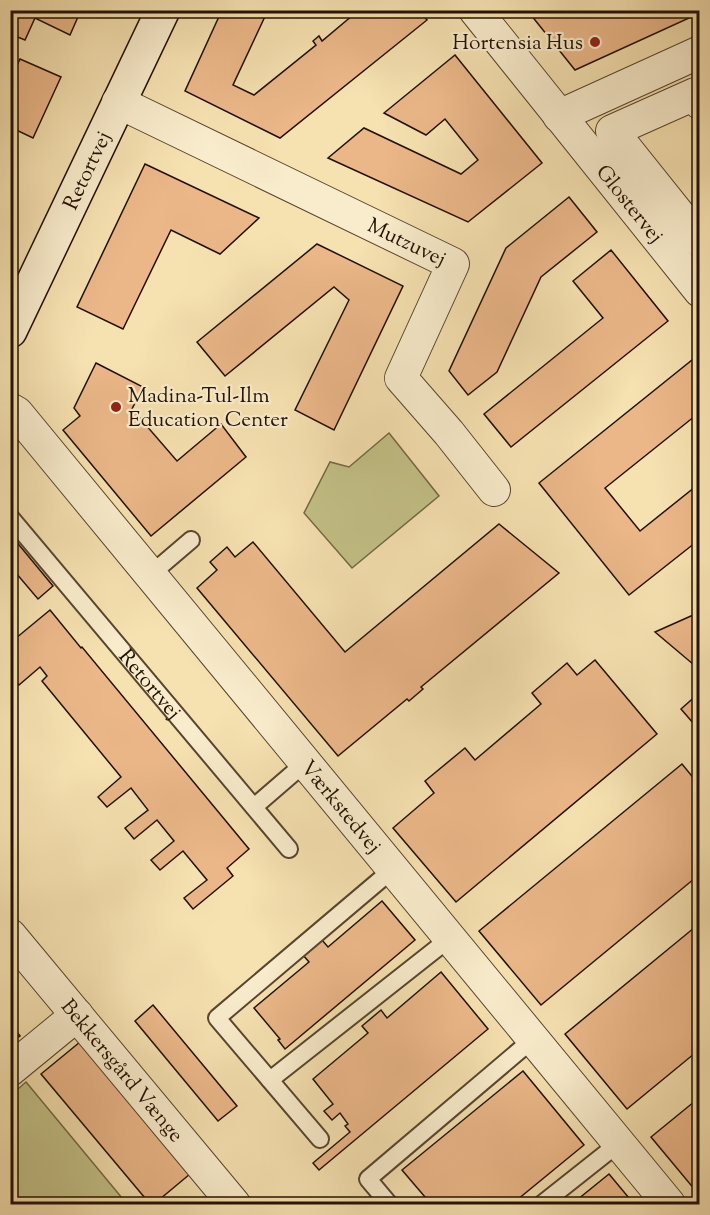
<svg xmlns="http://www.w3.org/2000/svg" width="710" height="1215" font-family="'Sorts Mill Goudy',serif">
  <rect width="100%" height="100%" fill="#f6e1b1"/>
  <filter id="stains"><feTurbulence type="fractalNoise" baseFrequency=".00333" numOctaves="4"/><feColorMatrix values="0 0 0 0 .2 0 0 0 0 .09 0 0 0 0 .02 0 0 0 .5 -.17"/></filter>
  <radialGradient id="worn" r=".72"><stop offset=".6" stop-color="#630" stop-opacity="0"/><stop offset="1" stop-color="#630" stop-opacity=".3"/></radialGradient>
  <g fill="#c3c187" stroke="#736944" stroke-width="1.5">
    <path d="M389,433l50,63 -87,72 -48,-55 26,-51 19,5z"/>
    <path d="M26,1082l101,122h-116v-109z"/>
  </g>
  <g fill="#ebb789" stroke="#231101" stroke-width="1.5">
    <path d="M10,10h71l-11,25 -35,-17 -10,22 -15,-6z"/>
    <path d="M222,10h46l-35,75 21,10 62,-50 -3,-4 6,-5 3,5 37,-31h60l8,10 -147,118 -95,-47z"/>
    <path d="M527,10h173v3l-125,57z"/>
    <path d="M455,55l87,108 -74,59 -140,-64 36,-30 97,46 17,-14 -33,-41 -19,16 -42,-22z"/>
    <path d="M20,59l41,18 -28,61 -23,-11v-47z"/>
    <path d="M145,164l114,54 -39,36 -49,-24 -48,99 -46,-22z"/>
    <path d="M569,197l28,35 -56,45 -44,95 -29,23 -19,-24 57,-123z"/>
    <path d="M317,244l86,42 -69,144 -39,-20 54,-110 -15,-13 -109,89 -28,-34z"/>
    <path d="M611,250l57,71 -157,126 -27,-33 119,-96 -30,-37z"/>
    <path d="M697,356l3,3v53l-95,76 35,43 60,-48v56l-71,56 -90,-112z"/>
    <path d="M96,363l47,24 -11,22 45,52 44,-37 25,33 -95,79 -88,-106 17,-14 -6,-8z"/>
    <path d="M499,524l60,49 -138,114 2,2 -14,12 -2,-2 -69,57 -141,-168 20,-18 -7,-8 17,-15 8,10 18,-15 92,110z"/>
    <path d="M10,534l43,52 -15,13 -28,-33z"/>
    <path d="M50,610l31,38 1,-1 167,202 -22,19 6,8 -40,33 -9,-11 23,-18 -24,-29 -23,19 -9,-10 23,-19 -17,-21 -23,19 -9,-11 23,-18 -17,-22 -24,19 -9,-10 23,-20 -79,-96 5,-5 -7,-9 -21,18 -9,-10v-32z"/>
    <path d="M700,612v58l-45,-38z"/>
    <path d="M595,660l62,74 -201,168 -63,-74 41,-35 -9,-12 40,-33 10,12 66,-56 -9,-11 35,-30 10,12z"/>
    <path d="M698,694l2,1v36l-19,-22z"/>
    <path d="M682,764l18,22v88l-159,131 -62,-74z"/>
    <path d="M382,901l33,39 -130,109 -7,-9 2,-1 -26,-31 55,-46 -6,-7 19,-15 6,7z"/>
    <path d="M700,923v126l-73,60 -62,-75z"/>
    <path d="M441,972l47,57 -169,141 -6,-7 37,-31 -5,-6 3,-2 -8,-11 -8,7 -8,-9 9,-7 -20,-25 55,-46 -6,-7 19,-16 6,8z"/>
    <path d="M153,1005l84,101 -19,15 -83,-100z"/>
    <path d="M10,1024l10,12 -10,8z"/>
    <path d="M80,1042l110,132 -36,30h-4l-109,-130z"/>
    <path d="M523,1071l61,74 -72,59h-81l-29,-34z"/>
    <path d="M700,1097v99l-49,-59z"/>
    <path d="M609,1174l25,30h-62z"/>
  </g>
  <g fill="none" stroke-linecap="round" stroke-linejoin="round">
    <defs>
      <g id="lane">
        <path id="s1" d="M10,517l279,332"/>
        <path d="M150,575l41,-35"/>
        <path d="M254,807l51,-44"/>
        <path d="M270,1080l180,-142"/>
        <path d="M320,1139l-103,-121 176,-149"/>
        <path d="M389,1204l-21,-25 165,-140"/>
        <path d="M542,1204l77,-61"/>
      </g>
      <g id="street">
        <path id="s2" d="M475,10l225,281"/>
        <path id="s3" d="M118,102l335,162 -52,114 48,55 45,57"/>
        <path d="M700,103l-5,-9 -83,37 88,110"/>
        <path d="M559,116l141,-64"/>
        <path id="s4" d="M10,409l7,4 652,791"/>
        <path id="s5" d="M10,935l224,269"/>
        <path d="M10,1070l67,-55"/>
      </g>
      <g id="secondary">
        <path id="s6" d="M10,331l153,-321"/>
      </g>
    </defs>
    <use href="#lane" stroke="#58452d" stroke-width="20"/>
    <use href="#street" stroke="#58452d" stroke-width="34"/>
    <use href="#secondary" stroke="#231101" stroke-width="36"/>
    <use href="#lane" stroke="#f9eccc" stroke-width="16"/>
    <use href="#street" stroke="#f9eccc" stroke-width="32"/>
    <use href="#secondary" stroke="#f9eccc" stroke-width="33"/>
  </g>
  <g fill="#8f2418" stroke="#f9eccc" stroke-width="2">
    <circle cx="595" cy="42" r="6"/>
    <circle cx="116" cy="407" r="6"/>
  </g>
  <g text-anchor="middle" stroke-width="4.5" stroke-linejoin="round" paint-order="stroke">
    <g font-size="21" fill="#231101" stroke="#f9eccc" text-anchor="end">
      <text x="583" y="49">Hortensia Hus</text>
      <text x="128" y="402" text-anchor="start">Madina-Tul-Ilm<tspan x="128" dy="24">Education Center</tspan></text>
    </g>
    <g font-size="21" fill="#231101" stroke="#f9eccc">
      <text dy="7" stroke="none"><textPath href="#s6" startOffset="178">Retortvej</textPath></text>
      <text dy="7" stroke="none"><textPath href="#s2" startOffset="248">Glostervej</textPath></text>
      <text dy="7" stroke="none"><textPath href="#s3" startOffset="321">Mutzuvej</textPath></text>
      <text dy="7" stroke="none"><textPath href="#s1" startOffset="218">Retortvej</textPath></text>
      <text dy="7" stroke="none"><textPath href="#s4" startOffset="518">Værkstedvej</textPath></text>
      <text dy="7" stroke="none"><textPath href="#s5" startOffset="176">Bekkersgård Vænge</textPath></text>
    </g>
  </g>
  <rect width="710" height="1215" fill="none" stroke="#f6e1b1" stroke-width="36"/>
  <rect x="12" y="12" width="686" height="1191" fill="none" stroke="#231101" stroke-width="3"/>
  <rect x="18" y="18" width="674" height="1179" fill="none" stroke="#231101" stroke-width="1.5"/>
  <rect width="100%" height="100%" filter="url(#stains)"/>
  <rect width="100%" height="100%" fill="url(#worn)"/>
</svg>
